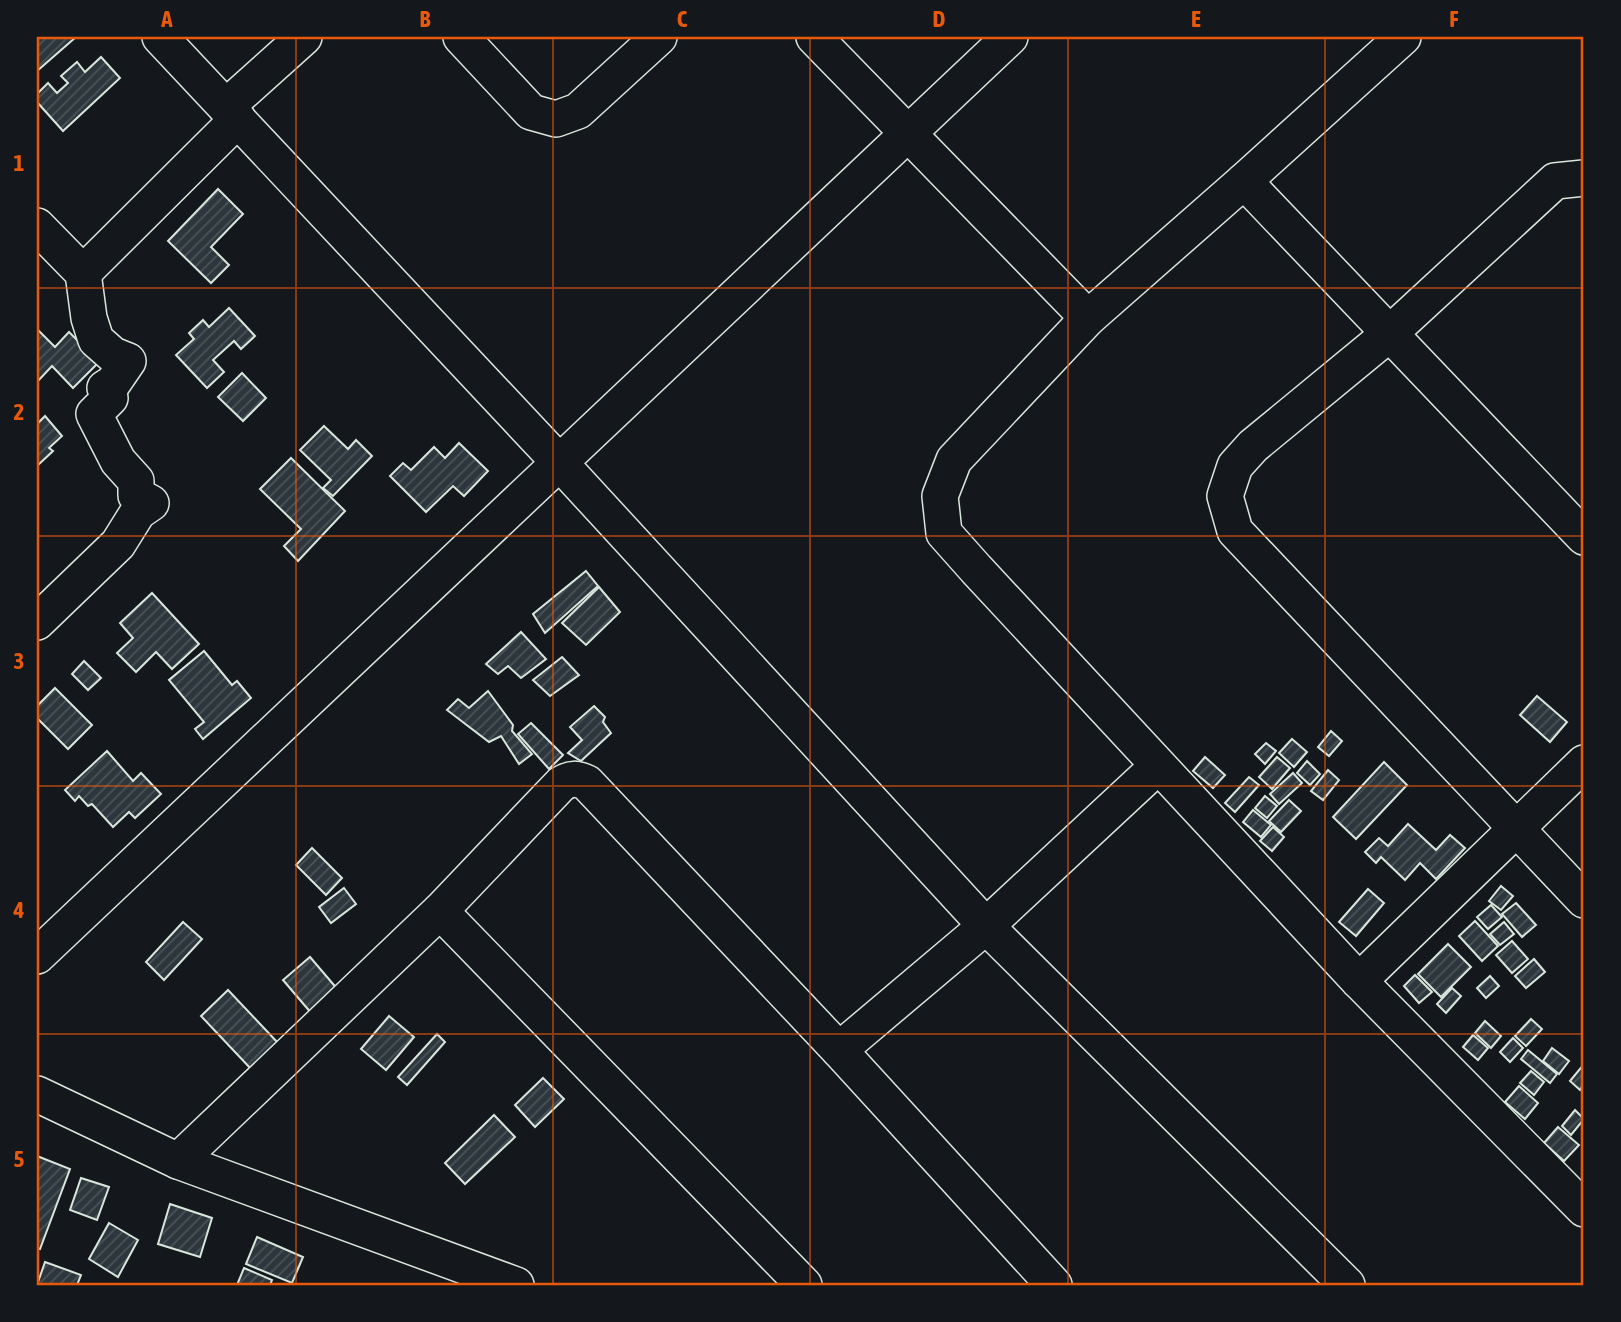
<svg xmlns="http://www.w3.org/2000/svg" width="1621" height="1322" font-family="'Asap Condensed',sans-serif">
  <defs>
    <pattern id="building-hatch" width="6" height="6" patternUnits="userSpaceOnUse" patternTransform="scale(1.75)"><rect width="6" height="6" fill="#2c363c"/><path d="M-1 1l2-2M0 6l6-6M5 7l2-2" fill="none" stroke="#4a5358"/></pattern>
  </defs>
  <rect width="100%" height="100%" fill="#14181c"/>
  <g fill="url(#building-hatch)" stroke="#d8e6dc" stroke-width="2">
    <path d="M37,37h39l-39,34z"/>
    <path d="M101,57l19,21 -57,53 -26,-29v-8l11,-11 9,10 11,-10 -7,-7 16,-14 8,10z"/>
    <path d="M218,189l25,25 -32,33 18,18 -18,18 -43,-42z"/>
    <path d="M229,308l26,28 -14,13 -7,-8 -21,19 11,12 -17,16 -31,-33 18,-16 -5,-6 14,-13 6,7z"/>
    <path d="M37,329l18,18 14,-15 30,30 -26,26 -21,-22 -15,16z"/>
    <path d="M242,373l24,25 -23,23 -25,-24z"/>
    <path d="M45,416l17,20 -13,12 4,3 -16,15v-42z"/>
    <path d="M324,426l24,23 8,-9 16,16 -39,40 -10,-8 8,-8 -31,-30z"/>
    <path d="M459,443l29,28 -24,25 -11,-10 -27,26 -36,-36 13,-13 8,7 23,-23 11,11z"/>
    <path d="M291,458l54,53 -47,50 -14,-15 17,-17 -41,-40z"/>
    <path d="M586,571l12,15 -53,47 -12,-19z"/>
    <path d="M599,587l21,25 -34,33 -24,-22z"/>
    <path d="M152,593l47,51 -27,25 -16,-17 -20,20 -19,-19 16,-15 -13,-15z"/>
    <path d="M521,632l25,27 -25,19 -13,-12 -10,8 -12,-10z"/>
    <path d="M204,651l28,34 5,-4 14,17 -48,41 -8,-10 9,-7 -35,-42z"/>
    <path d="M562,657l17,18 -29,21 -17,-16z"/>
    <path d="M84,661l17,17 -13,12 -16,-16z"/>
    <path d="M55,688l37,37 -24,24 -31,-31v-12z"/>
    <path d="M488,691l25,34 -1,6 20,23 -13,10 -18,-28 -12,6 -42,-32 11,-11 11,9z"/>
    <path d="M1537,696l30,26 -17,20 -30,-27z"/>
    <path d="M594,706l11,11 -2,5 8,11 -30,28 -13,-8 14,-13 -12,-13z"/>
    <path d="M531,723l32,32 -14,14 -31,-35z"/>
    <path d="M1331,731l11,10 -13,15 -11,-9z"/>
    <path d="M1292,739l15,13 -13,15 -15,-14z"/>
    <path d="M1266,743l10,8 -11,13 -10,-10z"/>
    <path d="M107,751l26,30 8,-8 20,21 -26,24 -6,-6 -16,15 -21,-23 -4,2 -9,-10 -4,5 -10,-11z"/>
    <path d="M1205,757l20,18 -12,13 -20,-17z"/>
    <path d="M1277,757l13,11 -18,21 -13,-12z"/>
    <path d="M1307,761l13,13 -10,11 -13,-12z"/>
    <path d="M1384,762l23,23 -51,54 -23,-22z"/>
    <path d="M1328,770l11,10 -16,20 -12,-9z"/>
    <path d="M1293,773l9,10 -23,21 -9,-10z"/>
    <path d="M1249,777l10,8 -24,27 -10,-9z"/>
    <path d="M1265,796l12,10 -10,12 -12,-10z"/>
    <path d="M1289,800l12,11 -20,21 -12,-11z"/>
    <path d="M1253,810l18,15 -10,12 -18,-15z"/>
    <path d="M1408,824l28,26 14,-15 15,13 -29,31 -16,-16 -15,17 -24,-23 -5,6 -11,-11 14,-14 9,8z"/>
    <path d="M1273,827l11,10 -12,14 -12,-10z"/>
    <path d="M312,848l30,30 -16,17 -30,-30z"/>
    <path d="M1501,886l12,10 -12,14 -12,-9z"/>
    <path d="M344,888l12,16 -25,19 -12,-16z"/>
    <path d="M1368,889l16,14 -28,33 -17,-14z"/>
    <path d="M1516,903l20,22 -14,12 -20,-23z"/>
    <path d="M1491,905l11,12 -14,12 -11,-12z"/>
    <path d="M1475,921l23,25 -16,15 -23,-25z"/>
    <path d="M183,922l19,17 -38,41 -18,-18z"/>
    <path d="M1504,922l10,12 -14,11 -10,-11z"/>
    <path d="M1512,941l16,18 -16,14 -16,-18z"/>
    <path d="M1448,944l23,23 -30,30 -23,-23z"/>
    <path d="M310,957l29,34 -27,23 -29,-34z"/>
    <path d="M1534,959l11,13 -19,16 -11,-12z"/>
    <path d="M1415,975l17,17 -13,11 -15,-17z"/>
    <path d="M1490,976l9,10 -13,12 -9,-10z"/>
    <path d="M1452,988l9,8 -15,17 -9,-9z"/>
    <path d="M228,990l51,54 -27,26 -51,-54z"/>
    <path d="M389,1016l25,21 -28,33 -25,-21z"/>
    <path d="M1531,1019l11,10 -16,17 -11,-10z"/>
    <path d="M1485,1021l16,15 -10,12 -16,-15z"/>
    <path d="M437,1034l8,8 -38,43 -9,-8z"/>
    <path d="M1473,1035l15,13 -10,12 -15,-13z"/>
    <path d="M1513,1038l10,10 -13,14 -10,-10z"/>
    <path d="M1552,1048l17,13 -10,13 -16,-13z"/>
    <path d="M1528,1050l29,24 -7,9 -29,-24z"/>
    <path d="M1584,1064v20l-4,6 -10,-9z"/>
    <path d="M1531,1071l13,11 -10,13 -14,-12z"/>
    <path d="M543,1078l21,21 -29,28 -20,-22z"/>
    <path d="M1519,1086l19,17 -13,16 -20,-17z"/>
    <path d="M1575,1110l9,9 -13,16 -9,-9z"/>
    <path d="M494,1115l21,22 -50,47 -20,-21z"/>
    <path d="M1558,1127l21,18 -15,16 -20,-18z"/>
    <path d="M37,1156l33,13 -30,80 -3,-1z"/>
    <path d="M81,1178l28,9 -12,33 -27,-10z"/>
    <path d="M170,1204l42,14 -12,39 -42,-13z"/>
    <path d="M109,1223l29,17 -20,37 -29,-18z"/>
    <path d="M257,1237l46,20 -11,26 -46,-19z"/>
    <path d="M45,1262l36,13 -4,10h-40z"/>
    <path d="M244,1268l28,12 -2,5h-33z"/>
  </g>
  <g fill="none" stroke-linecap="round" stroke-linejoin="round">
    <defs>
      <g id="minor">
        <path d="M160,37l400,426 426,463 361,359"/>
        <path d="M461,37l70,75 25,7 22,-8 81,-74"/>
        <path d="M814,37l274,281"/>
        <path d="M1403,37l-159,144 -156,137 -134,142 -14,36 4,37 32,36 383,412 225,228"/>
        <path d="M226,107l78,-70"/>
        <path d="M1584,178l-29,3 -166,153 -136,112 -18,20 -10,30 10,35 349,369"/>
        <path d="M1244,181l340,356"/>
        <path d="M37,226l46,47 6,45 7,22 17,15 15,6 -15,22 -8,5 5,10 -16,16 24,47 18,20v14l15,8 -13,9 -20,32 -81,78"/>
        <path d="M83,273l155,-154"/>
        <path d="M440,911l364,374"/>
        <path d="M37,956l973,-919"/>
        <path d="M1359,981l225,-218"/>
        <path d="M37,1094l141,67 338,124"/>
        <path d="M178,1161l262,-250 121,-127c10,-6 15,-6 26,-1l252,267"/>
        <path d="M1054,1285l-215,-235 147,-124 172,-160"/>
      </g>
    </defs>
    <use href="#minor" stroke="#d8e6dc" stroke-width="38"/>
    <use href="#minor" stroke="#14181c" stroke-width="35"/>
  </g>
  <path fill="none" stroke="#e8590c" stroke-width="2" stroke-opacity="0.55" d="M296,37v1248M553,37v1248M810,37v1248M1068,37v1248M1325,37v1248M37,288h1547M37,536h1547M37,786h1547M37,1034h1547"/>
  <rect width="1621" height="1322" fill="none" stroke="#14181c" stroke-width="77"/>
  <rect x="38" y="38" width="1544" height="1246" fill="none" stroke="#e8590c" stroke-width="2.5"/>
  <g font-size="23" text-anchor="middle" font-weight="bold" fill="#e8590c">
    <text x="167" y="27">A</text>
    <text x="425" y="27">B</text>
    <text x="682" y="27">C</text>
    <text x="939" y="27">D</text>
    <text x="1196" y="27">E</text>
    <text x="1454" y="27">F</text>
    <text x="19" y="171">1</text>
    <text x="19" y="420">2</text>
    <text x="19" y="669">3</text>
    <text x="19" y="918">4</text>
    <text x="19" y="1167">5</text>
  </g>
</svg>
